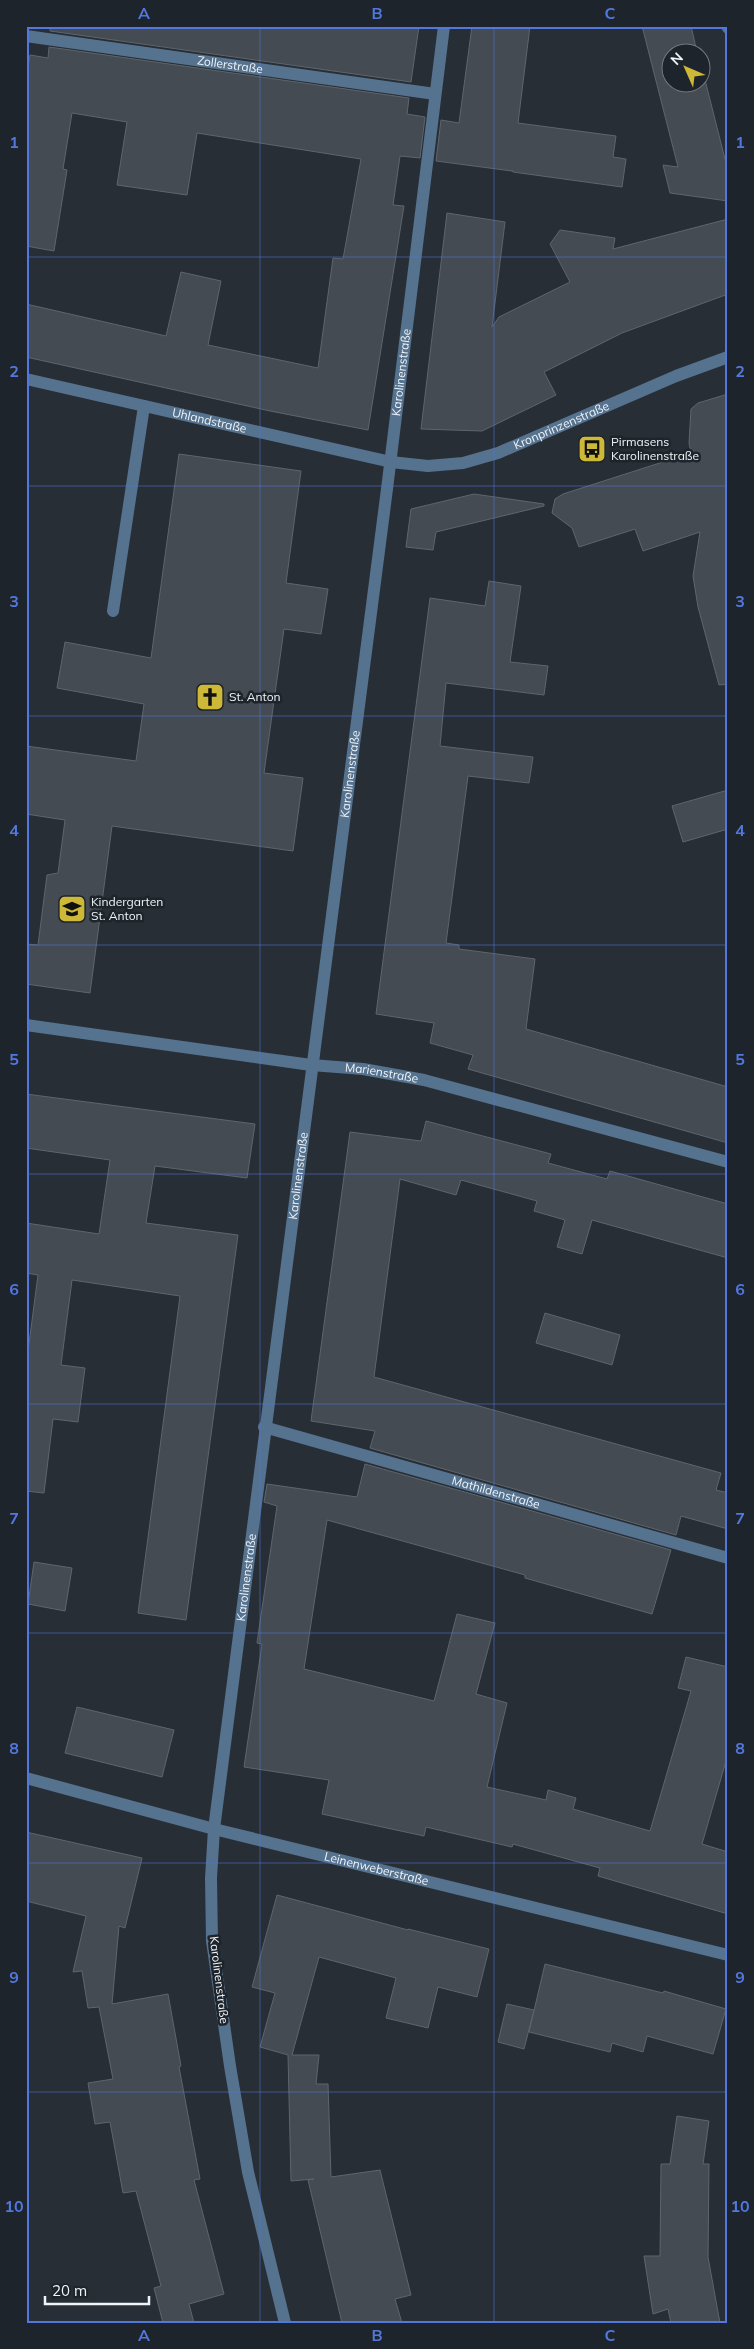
<svg xmlns="http://www.w3.org/2000/svg" width="754" height="2349" font-family="Mulish,sans-serif">
  <rect width="100%" height="100%" fill="#282e35"/>
  <g fill="#444b52" stroke="#5e656c">
    <path d="M50,26h369l-8,56 -361,-51z"/>
    <path d="M472,26h58l-12,97 98,13 -3,21 13,2 -4,28 -109,-15 -1,-2v1l-76,-10 5,-41 18,3z"/>
    <path d="M642,26h49l6,26h-25v30h30v-14l26,103v30l-58,-8 -7,-28 15,2z"/>
    <path d="M49,47l360,51 -2,16 18,3 -5,41 -20,-2 -7,49 11,1 -36,224 -98,-19 -244,-54v-53l140,32 15,-64 40,9 -13,64 110,23 15,-110 10,1 18,-100 -164,-26 -10,62 -70,-10 10,-63 -55,-9 -9,56 4,1 -13,81 -28,-5v-167l4,-24 18,3z"/>
    <path d="M447,213l58,9 -13,105 7,-10 71,-35 -20,-38 10,-14 55,8 -2,11 115,-30v75l-106,39 -78,39 12,23 -74,36 -61,-2z"/>
    <path d="M728,394v290l-9,1 -21,-78 -5,-31 7,-44 -57,19 -8,-22 -56,18 -7,-19 -20,-15 3,-14 8,-5 128,-41 -2,-10 2,-34 7,-6z"/>
    <path d="M179,454l122,17 -15,112 42,6 -7,45 -37,-5 -20,144 39,5 -10,73 -181,-25 -22,167 -64,-9v-40l12,1 9,-70 11,-2 7,-53 -39,-6v-68l110,15 8,-57 -87,-16 8,-46 86,16z"/>
    <path d="M474,494l70,10v2l-108,26 -3,18 -27,-3 5,-38z"/>
    <path d="M489,581l32,5 -11,76 38,4 -4,29 -98,-12 -6,63 93,11 -4,26 -61,-7 -22,167 13,2v4l76,10 -9,70 202,58v56l-260,-74 5,-14 -43,-12 4,-20 -58,-9 54,-416 55,8z"/>
    <path d="M728,790v39l-45,13 -11,-36z"/>
    <path d="M26,1094l229,30 -8,54 -92,-12 -9,57 92,12 -52,385 -48,-7 42,-317 -108,-16 -11,85 24,3 -7,54 -25,-3 -9,74 -18,-2v-125l12,-91 -12,-2v-50l73,11 11,-74 -84,-12z"/>
    <path d="M426,1121l125,33 -3,9 59,16 3,-8 118,33v54l-136,-38 -10,34 -25,-7 8,-27 -31,-9 3,-10 -76,-21 -5,15 -56,-16 -26,198 347,96 -5,17 12,3v36l-47,-13 -5,19 -306,-87 5,-17 -64,-10 39,-289 71,9z"/>
    <path d="M545,1313l75,22 -8,30 -76,-22z"/>
    <path d="M365,1464l306,86 -19,64 -127,-36v-3l-198,-55 -23,149 130,32 23,-87 38,9 -19,71 31,9 -20,84 59,13 2,-10 28,8 -3,11 77,22 41,-140 -13,-3 8,-31 42,10v87l-26,90 26,8v62l-130,-38 2,-8 -87,-24 -1,3 -86,-20 -2,9 -102,-22 7,-34 -85,-13 18,-123 -5,-1 20,-137 -13,-4 3,-18 90,13z"/>
    <path d="M34,1562l38,6 -7,43 -37,-7z"/>
    <path d="M77,1707l97,23 -12,47 -97,-24z"/>
    <path d="M26,1832l116,26 -17,70 -6,-2 -7,78 56,-10 13,72 -2,1 21,112 -6,1 30,114 -35,10 5,19h-31l-9,-35 7,-2 -25,-95 -13,2 -13,-71 -15,2 -7,-41 25,-4 -14,-72 -11,1 -6,-37 -9,1 13,-56 -60,-15z"/>
    <path d="M277,1895l131,35v-1l81,20 -12,48 -39,-10 -10,41 -42,-10 10,-40 -77,-21 -27,98h27l-3,29h12l3,93 49,-7 31,125 -16,4 7,24h-60l-34,-143 6,-1 -23,2 -3,-126 -28,-8 15,-54 -23,-6z"/>
    <path d="M545,1964l118,29 1,-2 62,18 -13,45 -66,-18 -4,16 -31,-9 -2,9 -81,-20z"/>
    <path d="M507,2004l27,6 -10,39 -26,-7z"/>
    <path d="M677,2116l32,5 -6,43h6l-1,93 12,66h-49l-3,-14 -15,5 -9,-58h16l1,-92h9z"/>
  </g>
  <g fill="none" stroke-linecap="round" stroke-linejoin="round">
    <g stroke="#55728f" stroke-width="12">
      <path d="M727,26l1,2"/>
      <path id="s1" d="M26,36l409,58"/>
      <path id="s2" d="M26,379l365,83 37,4 35,-3 35,-10 178,-77 52,-19"/>
      <path d="M113,611l31,-205"/>
      <path id="s3" d="M26,1025l285,40 52,4 61,11 304,82"/>
      <path id="s4" d="M264,1427l464,131"/>
      <path id="s5" d="M26,1778l188,51 514,126"/>
      <path id="s6" d="M285,2323l-37,-151 -18,-106 -18,-125 -1,-63 3,-49 173,-1340 57,-463"/>
    </g>
  </g>
  <path fill="none" stroke="#5278e0" stroke-width="1" stroke-opacity="0.55" d="M260,26v2297M494,26v2297M26,257h702M26,486h702M26,716h702M26,945h702M26,1174h702M26,1404h702M26,1633h702M26,1863h702M26,2092h702"/>
  <defs>
    <symbol id="bus-square" viewBox="-11 -11 22 22"><rect x="-9" y="-9" width="18" height="18" rx="4" fill="#ceb837" stroke="#1e242b"/><path d="M-5-6H5V4H4V6H2V4H-2V6H-4V4H-5ZM-3.5-4V0h7V-4ZM-3.5 1.2v1.5H-2V1.2ZM2 1.2v1.5H3.5V1.2Z" fill="#111"/></symbol>
    <symbol id="church-square" viewBox="-11 -11 22 22"><rect x="-9" y="-9" width="18" height="18" rx="4" fill="#ceb837" stroke="#1e242b"/><path d="M-1.2-6h2.4v3.5h3.3v2.4h-3.3V6h-2.4V-.1h-3.3v-2.4h3.3Z" fill="#111"/></symbol>
    <symbol id="school-square" viewBox="-11 -11 22 22"><rect x="-9" y="-9" width="18" height="18" rx="4" fill="#ceb837" stroke="#1e242b"/><path d="M0-5L7-2L0 1L-7-2ZM-4 1L0 2.5L4 1V4Q0 6-4 4Z" fill="#111"/></symbol>
  </defs>
  <g fill-rule="evenodd">
    <use href="#bus-square" x="576" y="433" width="32" height="32"/>
    <use href="#church-square" x="194" y="681" width="32" height="32"/>
    <use href="#school-square" x="56" y="893" width="32" height="32"/>
  </g>
  <g text-anchor="middle" stroke-width="5" stroke-linejoin="round" paint-order="stroke">
    <g font-size="12" fill="#f0f4f8" stroke="#1e242b">
      <text dy="4" stroke="none"><textPath href="#s1" startOffset="206">Zollerstraße</textPath></text>
      <text dy="4" stroke="none"><textPath href="#s6" startOffset="1970">Karolinenstraße</textPath></text>
      <text dy="4" stroke="none"><textPath href="#s2" startOffset="188">Uhlandstraße</textPath></text>
      <text dy="4" stroke="none"><textPath href="#s2" startOffset="552">Kronprinzenstraße</textPath></text>
      <text dy="4" stroke="none"><textPath href="#s6" startOffset="1565">Karolinenstraße</textPath></text>
      <text dy="4" stroke="none"><textPath href="#s3" startOffset="359">Marienstraße</textPath></text>
      <text dy="4" stroke="none"><textPath href="#s6" startOffset="1160">Karolinenstraße</textPath></text>
      <text dy="4" stroke="none"><textPath href="#s4" startOffset="241">Mathildenstraße</textPath></text>
      <text dy="4" stroke="none"><textPath href="#s6" startOffset="755">Karolinenstraße</textPath></text>
      <text dy="4" stroke="none"><textPath href="#s5" startOffset="362">Leinenweberstraße</textPath></text>
      <text transform="translate(219 1980) rotate(83)" y="4">Karolinenstraße</text>
    </g>
    <g font-size="12" fill="#f0f4f8" stroke="#1e242b" text-anchor="start">
      <text x="611" y="446">Pirmasens<tspan x="611" dy="14">Karolinenstraße</tspan></text>
      <text x="229" y="701">St. Anton</text>
      <text x="91" y="906">Kindergarten<tspan x="91" dy="14">St. Anton</tspan></text>
    </g>
  </g>
  <rect width="754" height="2349" fill="none" stroke="#1e242b" stroke-width="55"/>
  <g transform="translate(686 68) rotate(315)"><circle r="24" fill="#1e242b" stroke="#72777d"/>
  <path d="M0-4L9 19L0 12L-9 19Z" fill="#ceb837"/>
  <text y="-8" font-size="14" font-weight="bold" text-anchor="middle" fill="#f0f4f8">N</text>
  </g>
  <path d="M45 2296v8h104v-8" fill="none" stroke="#f0f4f8" stroke-width="2.5"/>
  <text x="52" y="2296" font-size="15" fill="#f0f4f8" stroke="#1e242b" stroke-width="4" paint-order="stroke">20 m</text>
  <rect x="28" y="28" width="698" height="2294" fill="none" stroke="#5278e0" stroke-width="2"/>
  <g font-size="16" text-anchor="middle" font-weight="bold" fill="#5278e0">
    <text x="144" y="19">A</text>
    <text x="377" y="19">B</text>
    <text x="610" y="19">C</text>
    <text x="14" y="148">1</text>
    <text x="740" y="148">1</text>
    <text x="14" y="377">2</text>
    <text x="740" y="377">2</text>
    <text x="14" y="607">3</text>
    <text x="740" y="607">3</text>
    <text x="14" y="836">4</text>
    <text x="740" y="836">4</text>
    <text x="14" y="1065">5</text>
    <text x="740" y="1065">5</text>
    <text x="14" y="1295">6</text>
    <text x="740" y="1295">6</text>
    <text x="14" y="1524">7</text>
    <text x="740" y="1524">7</text>
    <text x="14" y="1754">8</text>
    <text x="740" y="1754">8</text>
    <text x="14" y="1983">9</text>
    <text x="740" y="1983">9</text>
    <text x="14" y="2212">10</text>
    <text x="740" y="2212">10</text>
    <text x="144" y="2341">A</text>
    <text x="377" y="2341">B</text>
    <text x="610" y="2341">C</text>
  </g>
</svg>
